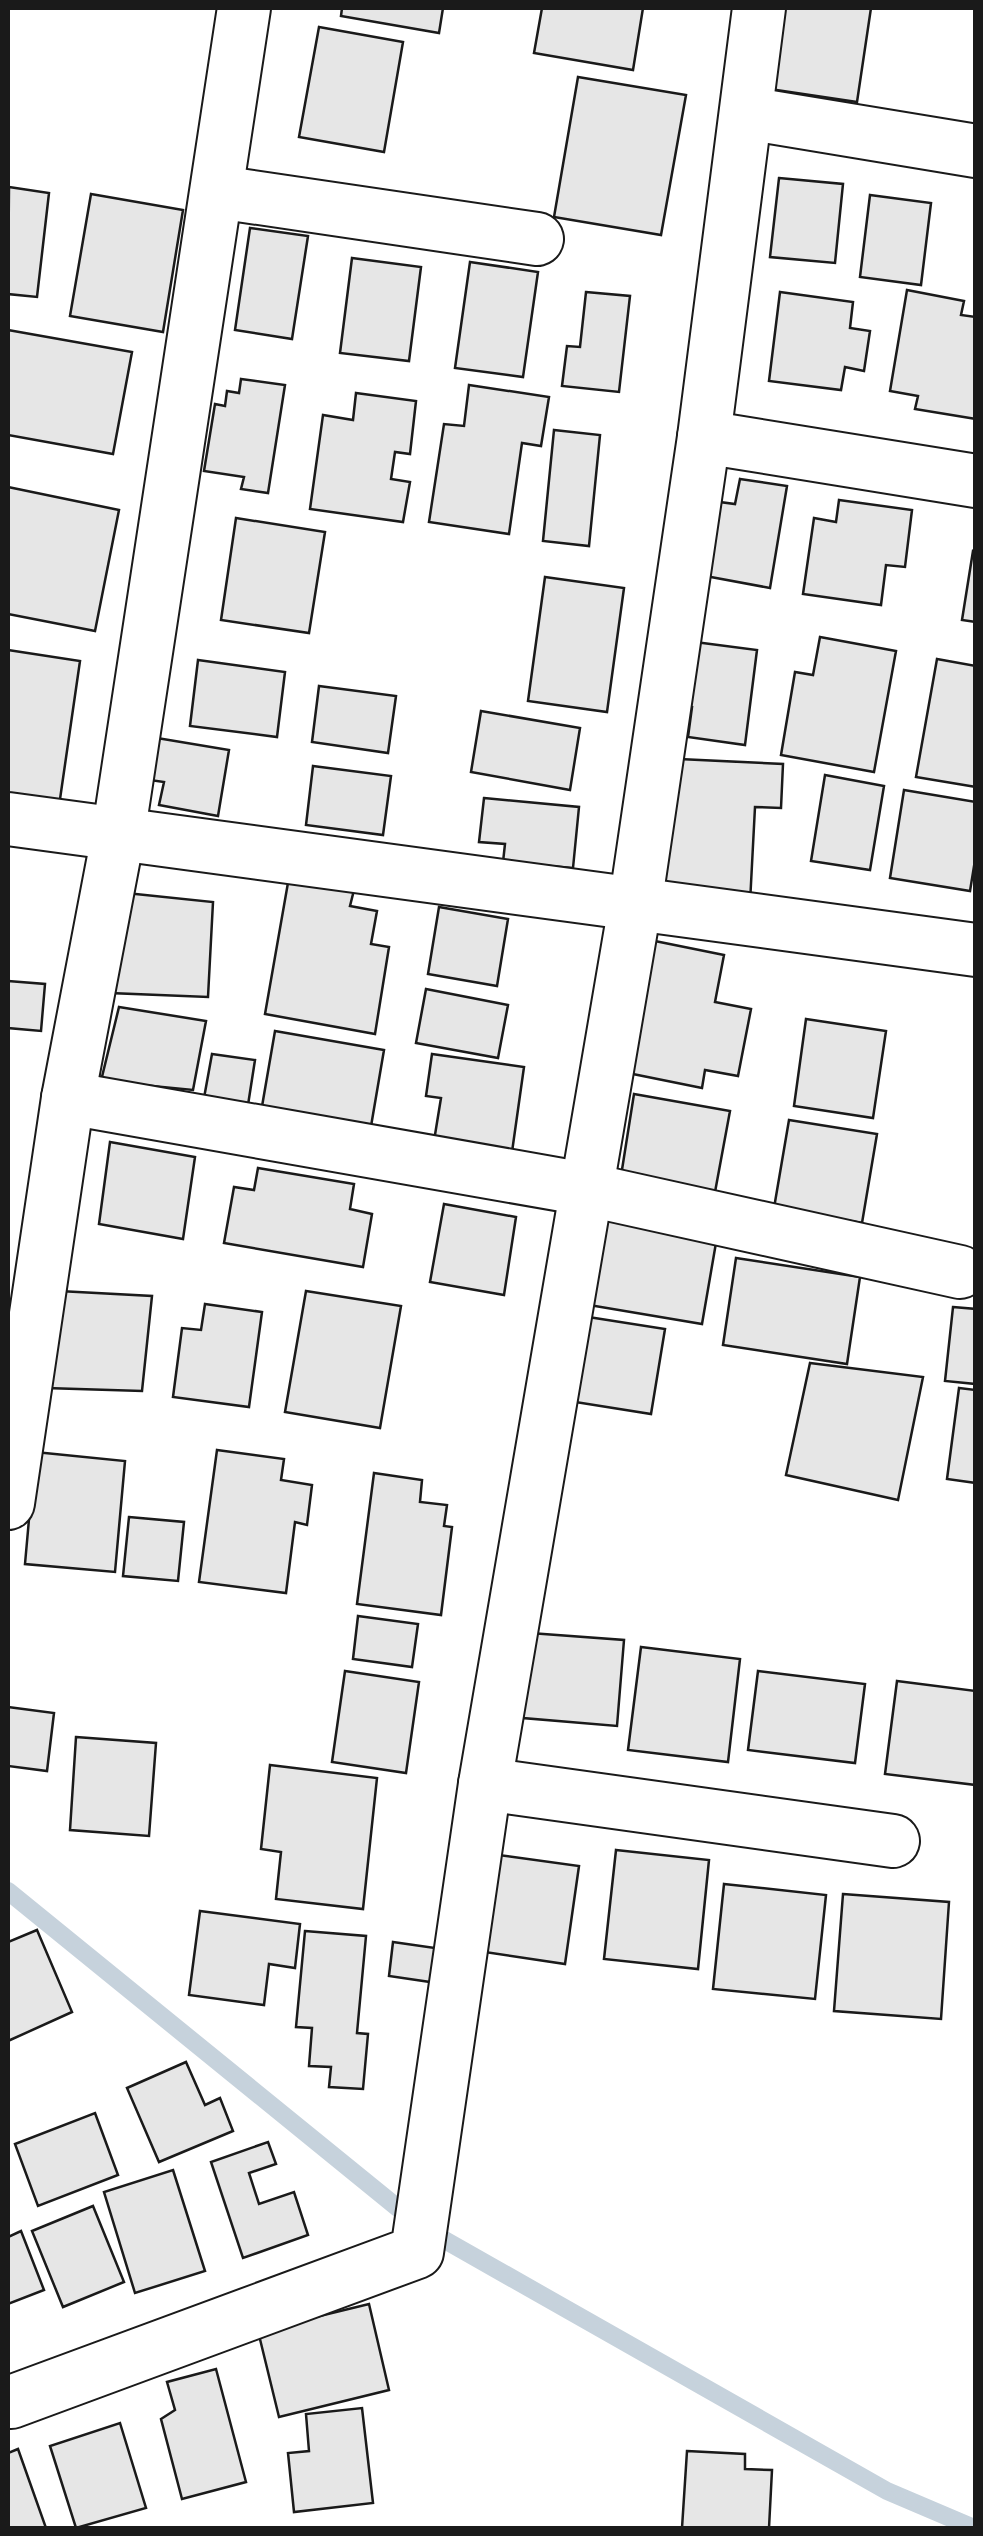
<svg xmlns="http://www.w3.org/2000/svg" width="983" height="2536" font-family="Cabin,sans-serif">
  <rect width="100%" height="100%" fill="#fff"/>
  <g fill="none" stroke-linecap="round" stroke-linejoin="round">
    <path stroke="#c6d2dc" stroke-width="18" d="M8,1891l412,335 467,265 87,37"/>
  </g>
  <g fill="#e6e6e6" stroke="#1a1a1a" stroke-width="2.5">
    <path d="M342,8h101l-4,25 -98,-17z"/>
    <path d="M542,8h101l-10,62 -99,-17z"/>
    <path d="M775,8h96l-14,94 -94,-14z"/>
    <path d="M319,27l84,15 -19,110 -85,-15z"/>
    <path d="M578,77l108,18 -25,140 -107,-18z"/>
    <path d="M779,178l64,6 -8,79 -65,-6z"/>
    <path d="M9,187l40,6 -12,104 -29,-3z"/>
    <path d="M91,194l92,16 -20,122 -93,-16z"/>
    <path d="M870,195l61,8 -10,82 -61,-8z"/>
    <path d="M250,228l58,8 -16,103 -57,-9z"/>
    <path d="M352,258l69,9 -12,94 -69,-8z"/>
    <path d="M470,262l68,10 -15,105 -68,-9z"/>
    <path d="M907,290l57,11 -3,14 15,2v102l-61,-10 3,-13 -28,-5z"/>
    <path d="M586,292l44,4 -11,96 -57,-6 5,-40 13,1z"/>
    <path d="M780,292l73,10 -3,26 20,3 -6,40 -19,-4 -4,23 -72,-9z"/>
    <path d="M8,330l124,22 -19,102 -105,-19z"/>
    <path d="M241,379l44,6 -17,108 -27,-4 3,-12 -40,-6 11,-67 10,2 2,-15 12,2z"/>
    <path d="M469,385l80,12 -8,49 -19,-3 -13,91 -80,-12 15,-98 20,2z"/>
    <path d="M356,393l60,8 -6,53 -15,-2 -4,27 19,3 -7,40 -93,-13 13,-94 30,5z"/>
    <path d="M554,430l46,5 -11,111 -46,-5z"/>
    <path d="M740,479l47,7 -17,102 -70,-13 12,-74 23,3z"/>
    <path d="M8,487l111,23 -24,121 -87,-17z"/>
    <path d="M839,500l73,10 -7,57 -19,-2 -5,40 -78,-11 11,-76 22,4z"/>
    <path d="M236,518l89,14 -16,101 -88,-13z"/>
    <path d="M973,551l3,1v70l-14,-2z"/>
    <path d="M545,577l79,11 -17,124 -79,-11z"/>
    <path d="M820,637l76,14 -22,121 -93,-17 14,-83 18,3z"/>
    <path d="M695,642l62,8 -12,95 -57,-8 4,-30 -17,-2z"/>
    <path d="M8,650l72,11 -22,152 -50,-8z"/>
    <path d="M937,659l39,7v121l-60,-10z"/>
    <path d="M198,660l87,12 -8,65 -87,-11z"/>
    <path d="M319,686l77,10 -8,57 -76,-11z"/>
    <path d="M481,711l99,17 -10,62 -99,-18z"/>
    <path d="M151,737l78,13 -11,66 -59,-11 5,-23 -21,-3z"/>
    <path d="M679,759l104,5 -2,44 -26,-1 -5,96 -91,-5z"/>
    <path d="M313,766l78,10 -8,59 -77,-10z"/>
    <path d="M825,775l59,11 -14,84 -59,-9z"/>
    <path d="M904,790l72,12v52l-6,37 -80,-13z"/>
    <path d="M484,798l95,9 -6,61 -70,-6 2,-18 -26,-2z"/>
    <path d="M289,877l65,13 -4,16 27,5 -6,33 18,3 -14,87 -110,-20z"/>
    <path d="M126,893l87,9 -5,95 -98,-4z"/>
    <path d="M439,907l69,12 -11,67 -69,-12z"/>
    <path d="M645,939l79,16 -9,47 36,7 -13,67 -33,-6 -3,18 -84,-17z"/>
    <path d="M8,981l37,3 -4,47 -33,-3z"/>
    <path d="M426,989l82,16 -10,53 -82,-15z"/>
    <path d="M119,1007l87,14 -13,69 -92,-9z"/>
    <path d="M806,1019l80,12 -13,87 -79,-12z"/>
    <path d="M275,1031l109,19 -15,88 -109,-20z"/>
    <path d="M212,1054l43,6 -7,45 -44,-7z"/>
    <path d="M432,1054l92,13 -12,85 -78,-11 7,-43 -15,-2z"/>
    <path d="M634,1094l96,17 -15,81 -94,-16z"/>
    <path d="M789,1120l88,14 -15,89 -88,-15z"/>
    <path d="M110,1142l85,15 -12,82 -84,-15z"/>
    <path d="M258,1168l96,16 -4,25 22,5 -9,53 -139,-24 10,-56 20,3z"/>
    <path d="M444,1204l72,13 -12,78 -74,-13z"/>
    <path d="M603,1218l114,19 -15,87 -113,-19z"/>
    <path d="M736,1258l124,19 -13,87 -124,-19z"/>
    <path d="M59,1291l93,5 -10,95 -96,-3z"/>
    <path d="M306,1291l95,15 -21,122 -95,-16z"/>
    <path d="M205,1304l57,8 -13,95 -76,-10 9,-69 19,2z"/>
    <path d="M953,1307l23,2v75l-31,-3z"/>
    <path d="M582,1316l83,13 -14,85 -82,-13z"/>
    <path d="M810,1363l113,14 -25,123 -112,-25z"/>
    <path d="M959,1388l17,2v93l-29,-4z"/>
    <path d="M217,1450l67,9 -3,21 31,5 -5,40 -12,-3 -9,71 -87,-11z"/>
    <path d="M35,1452l90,9 -10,111 -90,-8z"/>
    <path d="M374,1473l48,7 -2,22 27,3 -3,21 8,1 -11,88 -84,-11z"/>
    <path d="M129,1517l55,5 -6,59 -55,-5z"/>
    <path d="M358,1616l60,8 -6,43 -59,-8z"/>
    <path d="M530,1633l94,7 -7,86 -94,-8z"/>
    <path d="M641,1647l99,12 -12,103 -100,-12z"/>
    <path d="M345,1671l74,11 -13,91 -74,-11z"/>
    <path d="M758,1671l107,13 -10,79 -107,-13z"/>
    <path d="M897,1681l79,10v94l-91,-11z"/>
    <path d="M8,1707l46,6 -7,58 -39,-5z"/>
    <path d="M76,1737l80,6 -7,93 -79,-6z"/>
    <path d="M270,1765l107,13 -14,131 -87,-10 5,-47 -20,-3z"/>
    <path d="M616,1850l93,10 -11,109 -94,-10z"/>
    <path d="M491,1854l88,12 -14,98 -87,-13z"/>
    <path d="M724,1884l102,11 -11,104 -102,-10z"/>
    <path d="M843,1894l106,8 -8,117 -107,-8z"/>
    <path d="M200,1911l100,13 -5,44 -26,-4 -5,41 -75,-10z"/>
    <path d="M37,1930l35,82 -64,29v-99z"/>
    <path d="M305,1931l61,5 -9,97 11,1 -5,55 -34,-2 2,-20 -22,-1 3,-38 -16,-1z"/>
    <path d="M393,1942l49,7 -5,34 -48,-7z"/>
    <path d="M186,2062l19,43 15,-7 13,33 -74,31 -32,-74z"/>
    <path d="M95,2113l23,62 -80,31 -23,-62z"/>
    <path d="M268,2142l8,22 -27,9 10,31 35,-12 14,43 -65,23 -32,-96z"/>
    <path d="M173,2170l32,101 -70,22 -31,-101z"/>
    <path d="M93,2206l31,76 -61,25 -31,-76z"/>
    <path d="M21,2231l23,59 -36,14v-67z"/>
    <path d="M369,2304l20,86 -110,27 -21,-86z"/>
    <path d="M216,2369l30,113 -64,17 -21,-80 14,-9 -8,-28z"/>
    <path d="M362,2408l11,95 -79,9 -6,-59 21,-2 -3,-37z"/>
    <path d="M120,2423l26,85 -70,20 -26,-82z"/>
    <path d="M18,2449l28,79h-38v-75z"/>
    <path d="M687,2451l58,3v15l27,1 -3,58h-87z"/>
  </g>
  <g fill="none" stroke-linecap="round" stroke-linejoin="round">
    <defs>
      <g id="street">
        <path d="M746,113l230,38"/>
        <path d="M218,192l319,47"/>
        <path d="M704,437l272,44"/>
        <path d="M8,819l968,131"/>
        <path d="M68,1098l517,91 375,83"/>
        <path d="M8,1503l60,-405 50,-262 126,-828"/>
        <path d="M485,1784l408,57"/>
        <path d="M11,2402l406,-150 68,-468 150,-878 69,-469 55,-429"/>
      </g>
    </defs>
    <use href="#street" stroke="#1a1a1a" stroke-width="56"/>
    <use href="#street" stroke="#fff" stroke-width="52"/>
  </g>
  <rect width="983" height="2536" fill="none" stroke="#1a1a1a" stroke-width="20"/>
</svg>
